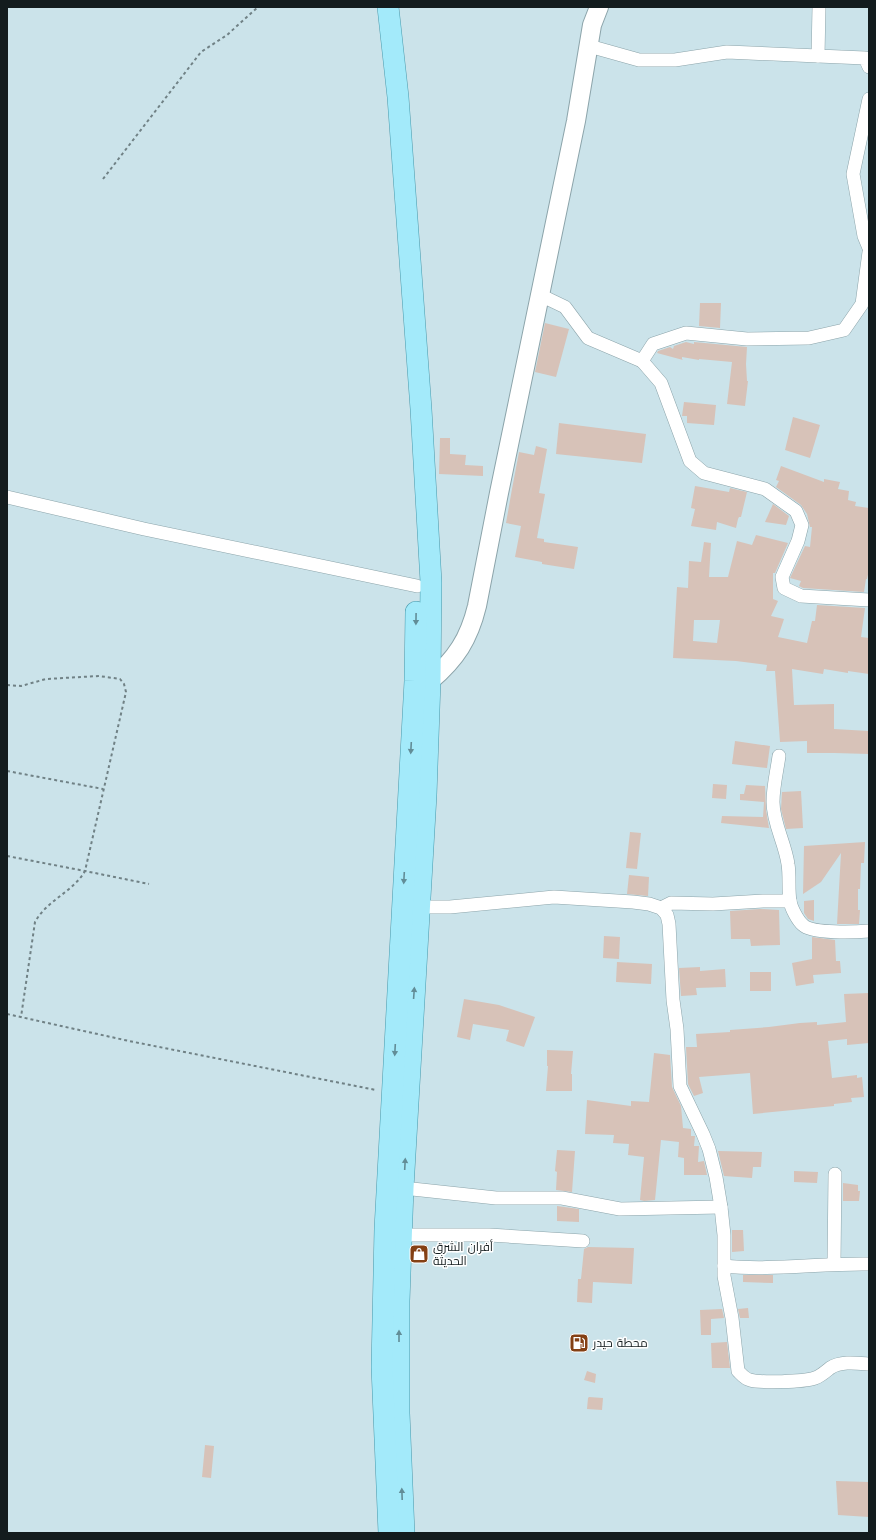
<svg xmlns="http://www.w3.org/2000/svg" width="876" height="1540" font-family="'Work Sans',Cairo,sans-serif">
  <rect width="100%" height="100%" fill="#cbe3ea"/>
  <g fill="#d7c2b8" fill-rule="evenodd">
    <path d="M700,303h21l-1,25 -21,-2z"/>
    <path d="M545,323l24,6 -13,48 -21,-5z"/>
    <path d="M686,342l8,2v-2l53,5 -1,17 1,17h1l-3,25 -18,-2 5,-42 -33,-3v1l-17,-3v2l1,1 -26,-7 1,-2 12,-4 3,2 1,-3z"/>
    <path d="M684,402l32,3 -2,20 -27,-2v-7h-5z"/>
    <path d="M793,417l27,8 -10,33 -25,-8z"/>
    <path d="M559,423l87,11 -4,29 -86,-9z"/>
    <path d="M440,438h10v16l16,1 -1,10 18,1v10l-44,-2z"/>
    <path d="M536,446l11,3 -8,44 6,1 -8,44 7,1v3l34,5 -4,22 -32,-5v-2l-27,-5 6,-31 -15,-3 6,-34 7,-37 15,3z"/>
    <path d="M781,466l43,16v-3l16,3 -2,7 11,2 -1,9 8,2 -1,4 14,2v62l-2,9h-1l-2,13 -61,-4 -4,-2 2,-5 -11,-3 15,-32 5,1 2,-20h-2l-3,-13 -6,-9 -25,-18 3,-6 -3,-1z"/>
    <path d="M695,486l34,6 1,-4 17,4 -6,25h-2l-1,2 -2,9 -19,-6 -1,8 -25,-4 4,-17 -4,-1z"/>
    <path d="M773,504l16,12 -3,9 -21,-3z"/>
    <path d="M756,535l32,8 -13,30h-2v26l5,2 -7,15 13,3 -6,18 29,6 5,-22h3l2,-16 48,3 -4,29 8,1v36l-21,-3v2l-24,-4 -1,5 -31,-5 2,36 40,-1v25l35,2v23l-35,-1h-27v-12l-27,1 -5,-71h-9l1,-6 -31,-4 -63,-3 4,-71 11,1 1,-27 12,1 3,-20 7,1 -2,34h19l9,-36 15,4zM694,620h26l-3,23 -24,-2z"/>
    <path d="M735,741l35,5 -3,22 -35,-4z"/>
    <path d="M713,784l14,1 -1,14 -14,-1z"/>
    <path d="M746,785l19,1 1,24 3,18 -48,-5 1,-7 41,1 1,-15 -24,-2v-6h4z"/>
    <path d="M801,791l2,37 -17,1 -5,-20 1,-17z"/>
    <path d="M630,832l11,1 -4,36 -11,-1z"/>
    <path d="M865,842l-1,21h-3l-1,26h-2v21h2l-1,14h-22l4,-71 -20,29 -18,12 1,-48z"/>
    <path d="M629,875l20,2 -1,19 -21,-2z"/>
    <path d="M814,900v21l-6,-2 -4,-6v-12z"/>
    <path d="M760,909l19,1 1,35 -29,1 -1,-7h-19l-1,-28z"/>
    <path d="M604,936l16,1 -1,22 -16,-1z"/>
    <path d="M812,937l23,3 1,21h4l1,12 -28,2 1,8 -18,3 -4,-23 20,-4z"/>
    <path d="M617,962l35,2 -1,20 -35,-2z"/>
    <path d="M700,967v4l25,-2 1,18 -30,1 1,7 -16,1 -2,-28z"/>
    <rect x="750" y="972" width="21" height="19"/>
    <path d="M869,993v50l-22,2v-6l-19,2 4,37 25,-3v3l5,-1 2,20 -13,1 1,4 -18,2v2l-81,8 -3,-41 -51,4 4,16 -9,3 -6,-12 -2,-37h11l-1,-13 34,-2v-2l39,-3 31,-4 17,-1v3l29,-3 -2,-28z"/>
    <path d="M464,999l35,6 36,12 -11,30 -18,-6 3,-11 -36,-6 -3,16 -13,-3z"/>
    <path d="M547,1050l26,1 -2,23h1v17h-26l2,-25h-1z"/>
    <path d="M654,1053l16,2 2,32 9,19 2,22 8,1v7h4l-1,10h5l-1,16 6,-1 3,14h-23v-17l-6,-1 1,-15 -18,-2 -6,60 -11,1 -4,-1 4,-43 -16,-2 1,-11 -16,-1 1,-8 -29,-1 2,-34 44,6v-5l18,1z"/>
    <path d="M557,1150l18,1 -3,41 -16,-2 1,-18 -2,-1z"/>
    <path d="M718,1151l44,1 -1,15h-8l-1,11 -28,-2z"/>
    <path d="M794,1171l24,1 -1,11 -23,-1z"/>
    <path d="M843,1183l15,2v6h2l-1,10h-16z"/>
    <path d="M557,1206l22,3v13l-22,-1z"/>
    <path d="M732,1230h11l1,21 -12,1z"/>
    <path d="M588,1247l46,1 -2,36 -39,-2 -1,21 -15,-1 1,-23h3l3,-30z"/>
    <path d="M743,1275h30v8l-30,-1z"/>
    <path d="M748,1308l1,10h-9l-2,-9z"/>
    <path d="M722,1309l2,9 -13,1v16h-10l-1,-25z"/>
    <path d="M727,1342l3,26h-18l-1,-25z"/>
    <path d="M587,1371l9,3 -1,9 -11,-3z"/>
    <path d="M589,1397l14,1 -1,12 -15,-1 1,-11z"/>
    <path d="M205,1445l9,1 -3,32 -9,-1z"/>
    <path d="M836,1481l33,1v35l-31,-2z"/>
  </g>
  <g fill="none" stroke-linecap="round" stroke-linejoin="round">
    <defs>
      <g id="street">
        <path d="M819,7l-1,49 47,2 4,9"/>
        <path d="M589,46l50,14h36l52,-8 91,4"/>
        <path d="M869,99l-16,75 11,62 5,12"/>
        <path d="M540,295l25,12 23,31 54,23 11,-17 33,-11 61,6 62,-1 35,-8 18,-26 7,-52"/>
        <path d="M642,361l19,22 29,78 14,12 61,16 31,22 6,14 -4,16 -16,36 2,11 17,8 68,4"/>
        <path d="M7,497l137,32 273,57"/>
        <path d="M779,756c-2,15 -6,30 -6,46 0,21 12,41 15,62 2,12 0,26 2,37 1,7 8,20 13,24 9,9 53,7 66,6"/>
        <path d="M420,907h30l104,-10 79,5 16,2 12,4 6,7 2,9 4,76 4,29 3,57 23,48 6,15 7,28 5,30 3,28v41l8,42 6,53c4,4 7,8 12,9 11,3 53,2 65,-2 6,-2 10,-6 15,-10 11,-7 26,-5 39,-4"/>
        <path d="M661,908l10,-5 42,1 50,-3h27"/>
        <path d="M403,1188l93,10h66l58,11 101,-2"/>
        <path d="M401,1235h88l94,6"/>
        <path d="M834,1263l1,-89"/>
        <path d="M724,1266c47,5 97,-3 145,-2"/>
      </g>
      <path id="secondary" d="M430,681c26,-22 39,-42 47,-75l22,-113 77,-372 16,-96 7,-18"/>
      <g id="primary">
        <path d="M388,7l10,90 23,312 10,173 -1,99 -4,114 -23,393 -4,113v112l5,120"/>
        <path d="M389,1533l-7,-166 3,-138 30,-548 1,-69"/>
      </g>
    </defs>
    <use href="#street" stroke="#8ca4aa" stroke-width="14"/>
    <use href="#secondary" stroke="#8ca4aa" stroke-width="20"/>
    <use href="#primary" stroke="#4999ab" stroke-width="22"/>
    <g stroke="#708185" stroke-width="2" stroke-dasharray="3 3" stroke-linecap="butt">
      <path d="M103,179l98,-127 26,-17 31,-28"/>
      <path d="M7,685l14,1 25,-7 53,-3 21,3 4,5 2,8 -41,179c-12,21 -38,29 -50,51l-14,95"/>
      <path d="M7,771l96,18"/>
      <path d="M7,856l78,15 64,13"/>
      <path d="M7,1014l122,27 247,49"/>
    </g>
    <use href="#street" stroke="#fff" stroke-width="13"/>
    <use href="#secondary" stroke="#fff" stroke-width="18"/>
    <use href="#primary" stroke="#a3eafa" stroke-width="21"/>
  </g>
  <defs><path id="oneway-solid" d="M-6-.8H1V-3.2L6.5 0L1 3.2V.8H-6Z"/></defs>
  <g fill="#628d97">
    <use href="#oneway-solid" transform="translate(416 619) rotate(91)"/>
    <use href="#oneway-solid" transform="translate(411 748) rotate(93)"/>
    <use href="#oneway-solid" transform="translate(404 878) rotate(93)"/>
    <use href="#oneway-solid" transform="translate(414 993) rotate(-86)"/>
    <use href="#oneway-solid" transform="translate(395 1050) rotate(93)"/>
    <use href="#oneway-solid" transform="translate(405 1164) rotate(-87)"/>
    <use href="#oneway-solid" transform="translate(399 1336) rotate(-90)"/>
    <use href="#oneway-solid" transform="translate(402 1494) rotate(-92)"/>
  </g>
  <defs>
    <symbol id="shop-square" viewBox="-11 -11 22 22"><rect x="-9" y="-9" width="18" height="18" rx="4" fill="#844014" stroke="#fff"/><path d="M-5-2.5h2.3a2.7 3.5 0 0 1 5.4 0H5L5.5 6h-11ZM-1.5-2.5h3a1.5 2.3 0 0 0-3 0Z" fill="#fff"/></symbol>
    <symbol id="fuel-square" viewBox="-11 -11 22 22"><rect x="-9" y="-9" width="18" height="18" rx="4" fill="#844014" stroke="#fff"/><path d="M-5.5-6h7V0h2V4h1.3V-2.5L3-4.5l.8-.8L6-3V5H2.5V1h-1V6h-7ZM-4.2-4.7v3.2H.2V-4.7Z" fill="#fff"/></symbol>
  </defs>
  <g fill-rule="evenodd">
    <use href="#shop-square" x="408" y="1243" width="22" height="22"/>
    <use href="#fuel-square" x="568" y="1332" width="22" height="22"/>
  </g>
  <g text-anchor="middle" stroke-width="3" stroke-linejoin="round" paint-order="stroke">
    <g font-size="12" fill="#131c1e" stroke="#fff" text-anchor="start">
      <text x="433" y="1251">أفران الشرق<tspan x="433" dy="14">الحديثة</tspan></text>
      <text x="593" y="1347">محطة حيدر</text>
    </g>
  </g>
  <rect width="876" height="1540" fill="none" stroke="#131c1e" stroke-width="16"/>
</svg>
